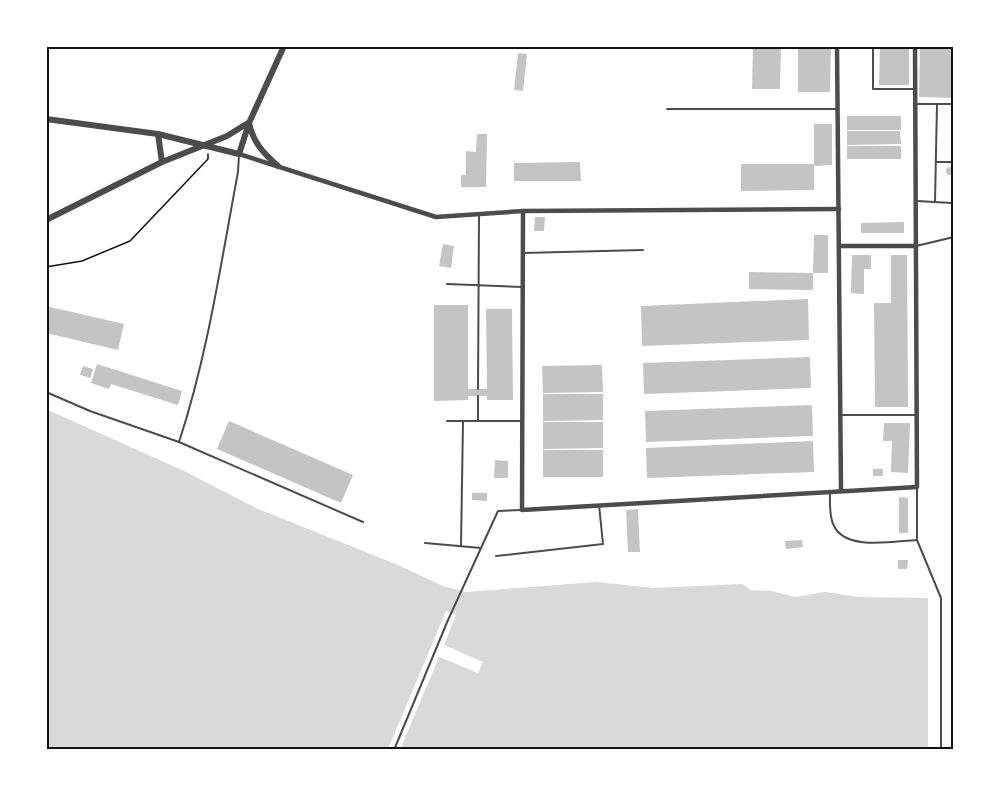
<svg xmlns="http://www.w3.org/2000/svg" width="1000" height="796" font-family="'DejaVu Sans',sans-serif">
  <rect width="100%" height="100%" fill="#fff"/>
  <path fill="#d9d9d9" d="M46,409l138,62 72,37 142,57 45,21 23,6 131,-10 56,6 90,-4 7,6 21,1 24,6 30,-5 34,5 69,1v151h-881z"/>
  <path fill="#fff" d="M446,611l10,4 -12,30 39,17 -5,11 -39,-16 -39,93 -12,-1z"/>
  <g fill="#c4c4c4">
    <path d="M753,46h28l-1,43h-28z"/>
    <path d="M798,46h33l-1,46h-32z"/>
    <path d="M880,46h29v39h-30z"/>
    <path d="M920,46h34v52l-35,-1z"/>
    <path d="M518,53l9,1 -4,37 -9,-1z"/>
    <rect x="847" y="116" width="54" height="14"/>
    <path d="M814,124h18v41l-18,1z"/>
    <path d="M847,131h53l1,13 -54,1z"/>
    <path d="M477,134h10l-1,53h-25v-12h5v-24l10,1z"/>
    <rect x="847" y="146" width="54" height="13"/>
    <path d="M580,162l1,19h-67v-18z"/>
    <path d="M741,164h73v26l-73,1z"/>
    <circle cx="950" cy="171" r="4"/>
    <path d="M535,217h10l-1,14h-10z"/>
    <path d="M904,222v11h-43v-10z"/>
    <path d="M814,235h14v38h-15z"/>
    <path d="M443,244l11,2 -3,22 -12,-2z"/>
    <path d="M852,255h19v14h-7v25l-13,-1z"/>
    <path d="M891,255h16l1,152h-33l-1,-104h17z"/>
    <path d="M749,272l64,1v17l-64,-1z"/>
    <path d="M808,299l1,41 -167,6 -1,-40z"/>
    <path d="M434,305h34v84h19l-1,-80h26l1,91h-26v-4h-19v4l-34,1z"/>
    <path d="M46,306l78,18 -6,26 -72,-17z"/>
    <path d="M810,357l1,31 -167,6 -1,-31z"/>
    <path d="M97,364l85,27 -4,14 -67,-21 -2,5 -18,-6z"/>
    <path d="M602,365l1,27 -60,1 -1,-27z"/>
    <path d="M83,366l10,3 -3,9 -10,-3z"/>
    <path d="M543,394h60v26l-60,1z"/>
    <path d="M812,405l1,31 -167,6 -1,-31z"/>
    <path d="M229,421l124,54 -12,28 -124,-54z"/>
    <path d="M543,422h60v26l-60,1z"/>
    <path d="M884,423h26l-2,50 -17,-1 1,-31h-9z"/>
    <path d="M813,441l1,31 -167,6 -1,-30z"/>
    <rect x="543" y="450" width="60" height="27"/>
    <path d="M495,460l13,1v17h-14z"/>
    <rect x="873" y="469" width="10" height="7"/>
    <path d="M472,493h15v8l-15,-1z"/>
    <path d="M899,497l9,1v35h-9z"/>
    <path d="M638,509l2,43h-12l-2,-42z"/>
    <path d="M802,540l1,7 -17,2 -1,-8z"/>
    <path d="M898,560h10l-1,9h-9z"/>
  </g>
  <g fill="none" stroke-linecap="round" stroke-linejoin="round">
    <path stroke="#111" stroke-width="1.5" d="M46,267l36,-6 48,-20 78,-82v-5"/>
    <g stroke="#4c4c4c" stroke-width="2">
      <path d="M873,46v43h42"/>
      <path d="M917,104h37"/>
      <path d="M667,109h171"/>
      <path d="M936,162h18"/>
      <path d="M917,201l35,2 2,13"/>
      <path d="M935,202l2,-98"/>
      <path d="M916,246l38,-9"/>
      <path d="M523,253l120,-3"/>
      <path d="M447,284l76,3"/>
      <path d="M478,389l1,-175"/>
      <path d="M46,392l44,19 89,31 184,80"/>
      <path d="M478,396v25"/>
      <path d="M842,415h75"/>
      <path d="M447,421h75"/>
      <path d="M179,442c29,-88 42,-180 59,-270l1,-18"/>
      <path d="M917,487v53l24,58v152"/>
      <path d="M830,494c0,10 -1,23 4,32 12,25 60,15 83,14"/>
      <path d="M425,543l56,5"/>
      <path d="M461,546l2,-125"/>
      <path d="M496,556l107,-12 -4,-39"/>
      <path d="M394,750l54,-130 50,-109 24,-1"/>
    </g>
    <g stroke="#4c4c4c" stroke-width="4.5">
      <path d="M837,46l4,445"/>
      <path d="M239,154l197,63 87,-6 316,-2"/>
      <path d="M523,211l-1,299 395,-23 -2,-441"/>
      <path d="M839,246h77"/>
    </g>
    <g stroke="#4c4c4c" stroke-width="6">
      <path d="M46,119l112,15 81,20 10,-31 35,-77"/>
      <path d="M249,123c4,19 14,30 29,43"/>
      <path d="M158,134l4,28"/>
      <path d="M46,220l116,-58 65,-26 21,-13"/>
    </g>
  </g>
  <rect width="1000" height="796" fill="none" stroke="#ffffff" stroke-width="96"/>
  <rect x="48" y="48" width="904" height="700" fill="none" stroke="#111" stroke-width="2"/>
</svg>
